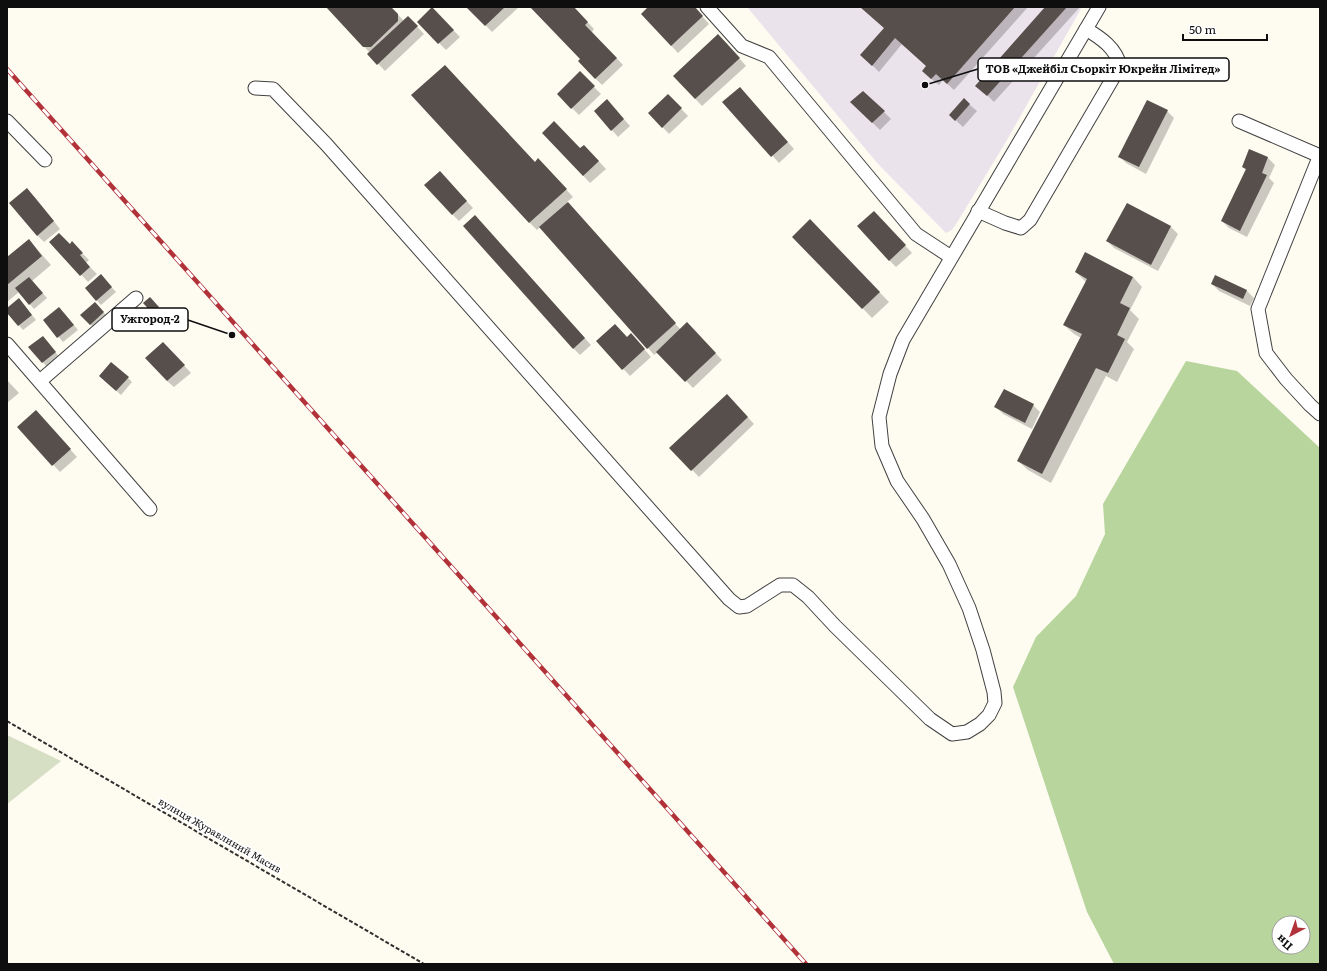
<svg xmlns="http://www.w3.org/2000/svg" width="1327" height="971" font-family="Literata,serif">
  <rect width="100%" height="100%" fill="#fefbf0"/>
  <path fill="#ebe3ec" d="M747,7h335l-75,133 -49,81 -6,9 -6,3 -68,-69z"/>
  <path fill="#b7d59d" fill-rule="evenodd" d="M1186,361l51,10 83,77v516h-206l-27,-52 -74,-225 23,-50 40,-41 29,-62 -2,-30zM1279,923h24v24h-24z"/>
  <path fill="#d6dec3" d="M7,735l54,26 -54,43z"/>
  <g fill="#0003">
    <path d="M327,7h64l13,14 4,-4 16,17 -39,37 -16,-17 1,-1z"/>
    <path d="M468,7h51l-27,25z"/>
    <path d="M531,7h42l21,22 -2,3 31,33 -21,20 -23,-23 3,-3z"/>
    <path d="M649,7h45l15,17 -31,29 -36,-39z"/>
    <path d="M861,7h167l-74,83 -11,-10 -4,5 -9,-7 -3,-12 -25,-22 -23,28 -17,-17 23,-26z"/>
    <path d="M1046,7h34l-86,95 -17,-17z"/>
    <path d="M432,8l28,29 -14,13 -28,-28z"/>
    <path d="M725,42l21,24 -44,40 -28,-30z"/>
    <path d="M580,73l21,21 -22,21 -21,-21z"/>
    <path d="M668,95l20,21 -19,18 -20,-21z"/>
    <path d="M746,95l48,54 -15,14 -55,-61z"/>
    <path d="M413,96l122,67 10,3 28,31 -6,5 114,128 6,-6 35,36 -29,28 -35,-36 -4,3 -6,-7 -108,-121 -3,3 -7,-7z"/>
    <path d="M964,100l13,11 -14,16 -13,-12z"/>
    <path d="M852,103l32,9 7,7 -11,11z"/>
    <path d="M614,108l16,18 -12,11 -6,-7z"/>
    <path d="M1167,111l7,7 -28,56 -20,-11 -7,-7z"/>
    <path d="M543,133l48,20 15,16 -16,14z"/>
    <path d="M1250,150l18,8 7,7 -6,13 5,5 -27,54 -18,-9 -7,-7 25,-50 -4,-4z"/>
    <path d="M446,179l27,29 -14,13 -7,-7z"/>
    <path d="M34,196l26,33 -16,13 -7,-7z"/>
    <path d="M1127,204l44,23 7,7 -20,37 -44,-23 -7,-7z"/>
    <path d="M881,219l31,34 -16,14 -7,-7z"/>
    <path d="M810,221l79,81 -17,16 -78,-81z"/>
    <path d="M482,223l109,122 -11,10 -7,-7z"/>
    <path d="M29,240l22,25 -19,16 15,17 -13,11 -15,-17 -12,10v-44z"/>
    <path d="M51,242l19,3 9,5 10,10 -3,3 11,11 -9,8z"/>
    <path d="M1076,272l57,5 9,10 -12,23 9,9 -12,23 7,7 -17,33 -11,-6 -55,107 -23,-13 -10,-9 63,-123 -7,-4 -10,-9 22,-43z"/>
    <path d="M105,280l11,12 -15,13 -15,-17z"/>
    <path d="M1212,284l35,7 7,7 -4,8 -31,-15z"/>
    <path d="M150,298l11,12 -6,5 -11,-12z"/>
    <path d="M23,304l13,16 -13,10 -16,-19v-2z"/>
    <path d="M99,308l9,9 -13,12 -5,-5z"/>
    <path d="M64,313l14,17 -15,12 -19,-22z"/>
    <path d="M627,338l11,4 13,15 -21,19 -33,-35z"/>
    <path d="M47,341l12,16 -12,10 -17,-20z"/>
    <path d="M170,350l21,23 -17,14 -7,-6z"/>
    <path d="M128,378l4,4 -11,13 -17,-15z"/>
    <path d="M7,380l12,13 -12,10z"/>
    <path d="M727,395l27,29 -55,53 -28,-29z"/>
    <path d="M1033,405l7,7 -8,17 -29,-15 -7,-7z"/>
    <path d="M42,418l35,39 -17,15 -42,-45z"/>
  </g>
  <g fill="#564f4b">
    <path d="M326,7h65l7,7v7l-27,26h-8z"/>
    <path d="M432,7l22,23 -16,14 -21,-22z"/>
    <path d="M466,7h39l-20,19z"/>
    <path d="M530,7h44l14,15 -3,3 32,33 -22,21 -17,-18 2,-2z"/>
    <path d="M648,7h47l8,9 -32,30 -30,-32z"/>
    <path d="M860,7h155l-68,77 -11,-10 -5,5 -9,-8 4,-5 -31,-28 -23,28 -12,-11 24,-27z"/>
    <path d="M1045,7h22l-80,89 -12,-10z"/>
    <path d="M408,16l10,10 -41,39 -10,-11z"/>
    <path d="M718,34l22,24 -45,41 -22,-23z"/>
    <path d="M445,65l90,97 3,-4 29,31 -38,34 -118,-128z"/>
    <path d="M580,71l15,15 -24,23 -14,-15z"/>
    <path d="M740,87l48,55 -17,15 -49,-55z"/>
    <path d="M863,91l22,20 -13,12 -22,-21z"/>
    <path d="M668,94l14,14 -20,20 -14,-15z"/>
    <path d="M964,98l6,6 -15,17 -6,-6z"/>
    <path d="M607,99l17,20 -13,12 -17,-20z"/>
    <path d="M1147,100l21,10 -29,57 -21,-10z"/>
    <path d="M554,121l26,27 4,-3 15,16 -16,15 -41,-43z"/>
    <path d="M1249,149l19,8 -6,16 5,2 -27,56 -19,-10 25,-52 -4,-2z"/>
    <path d="M440,171l27,30 -15,14 -28,-30z"/>
    <path d="M27,188l27,33 -17,15 -28,-33z"/>
    <path d="M568,202l108,121 -29,26 -108,-122z"/>
    <path d="M1127,203l44,23 -20,39 -45,-24z"/>
    <path d="M874,211l32,34 -17,16 -32,-35z"/>
    <path d="M475,215l110,123 -12,11 -110,-123z"/>
    <path d="M810,219l70,73 -18,17 -70,-72z"/>
    <path d="M59,233l11,11 2,-3 11,12 -3,2 10,12 -10,9 -31,-34z"/>
    <path d="M29,239l13,17 -35,29v-28z"/>
    <path d="M1085,252l48,25 -13,26 10,5 -13,27 8,4 -17,34 -12,-5 -54,106 -25,-13 65,-127 -19,-9 24,-46 -12,-7z"/>
    <path d="M101,274l11,13 -16,14 -11,-13z"/>
    <path d="M1215,275l32,15 -4,9 -32,-15z"/>
    <path d="M29,277l14,16 -14,12 -14,-17z"/>
    <path d="M150,297l9,10 -6,7 -10,-11z"/>
    <path d="M19,298l13,17 -14,11 -11,-13v-5z"/>
    <path d="M95,302l9,10 -14,13 -10,-10z"/>
    <path d="M59,307l15,18 -17,13 -14,-18z"/>
    <path d="M142,308l9,10 -10,8 -9,-9z"/>
    <path d="M687,322l29,31 -31,29 -29,-30z"/>
    <path d="M615,324l12,13 4,-4 14,16 -23,21 -26,-29z"/>
    <path d="M43,336l13,16 -14,11 -14,-16z"/>
    <path d="M163,342l22,23 -18,16 -22,-23z"/>
    <path d="M111,362l18,15 -13,14 -17,-15z"/>
    <path d="M1004,389l30,15 -9,19 -31,-16z"/>
    <path d="M727,394l21,23 -57,54 -22,-23z"/>
    <path d="M36,410l35,39 -19,17 -35,-39z"/>
  </g>
  <g fill="none" stroke-linecap="round" stroke-linejoin="round">
    <defs>
      <g id="minor">
        <path d="M707,7l35,39 27,11 147,177 35,23"/>
        <path d="M255,88l18,1 53,55 403,455 10,8 8,-1 33,-21h13l15,12 27,29 95,93 22,15 15,-2 13,-8 9,-9 6,-12 -1,-11 -11,-42 -14,-42 -20,-44 -26,-45 -26,-38 -15,-35 -3,-29 11,-43 13,-34 196,-333"/>
        <path d="M7,121l38,39"/>
        <path d="M1239,121l81,35"/>
        <path d="M1320,155l-62,154 8,44 20,26 24,26 10,9"/>
        <path d="M978,211l27,12 16,5 9,-8 90,-154c-4,-18 -19,-28 -34,-37"/>
        <path d="M7,344l143,165"/>
        <path d="M40,381l96,-83"/>
      </g>
    </defs>
    <use href="#minor" stroke="#414141" stroke-width="15"/>
    <path stroke="#303030" stroke-width="2" stroke-dasharray="4 2" stroke-linecap="butt" d="M7,721l417,243"/>
    <use href="#minor" stroke="#fff" stroke-width="13"/>
    <defs>
      <path id="rail" d="M7,69l799,895"/>
    </defs>
    <use href="#rail" stroke="#b2323a" stroke-width="4.5"/>
    <use href="#rail" stroke="#fff" stroke-width="3" stroke-dasharray="9" stroke-linecap="butt"/>
  </g>
  <g text-anchor="middle" stroke-width="4" stroke-linejoin="round" paint-order="stroke">
    <g font-size="10" fill="#0e0e0e" stroke="#fff">
      <text transform="translate(220 835) rotate(30)" y="4">вулиця Журавлиний Масив</text>
    </g>
  </g>
  <path fill="none" stroke="#0e0e0e" stroke-width="1.5" d="M925 85L978 69M232 335L188 320"/>
  <g fill="#0e0e0e" stroke="#fff" stroke-width="1.5">
    <circle cx="925" cy="85" r="4"/>
    <circle cx="232" cy="335" r="4"/>
  </g>
  <g fill="#fff" stroke="#0e0e0e" stroke-width="1.5">
    <rect x="978" y="58" width="251" height="23" rx="4"/>
    <rect x="112" y="308" width="76" height="23" rx="4"/>
  </g>
  <g font-size="11" text-anchor="middle" font-weight="bold" fill="#0e0e0e">
    <text x="1103" y="73">ТОВ «Джейбіл Сьоркіт Юкрейн Лімітед»</text>
    <text x="150" y="323">Ужгород-2</text>
  </g>
  <rect width="1327" height="971" fill="none" stroke="#0e0e0e" stroke-width="16"/>
  <g transform="translate(1291 935) rotate(221)"><circle r="19" fill="#ffffff" stroke="#9f9f9f"/>
  <path d="M0-3L7 15L0 10L-7 15Z" fill="#b2323a"/>
  <text y="-6" font-size="11" font-weight="bold" text-anchor="middle" fill="#0e0e0e">Пн</text>
  </g>
  <path d="M1183 34v6h84v-6" fill="none" stroke="#0e0e0e" stroke-width="2"/>
  <text x="1189" y="34" font-size="12" fill="#0e0e0e" stroke="#ffffff" stroke-width="3" paint-order="stroke">50 m</text>
</svg>
